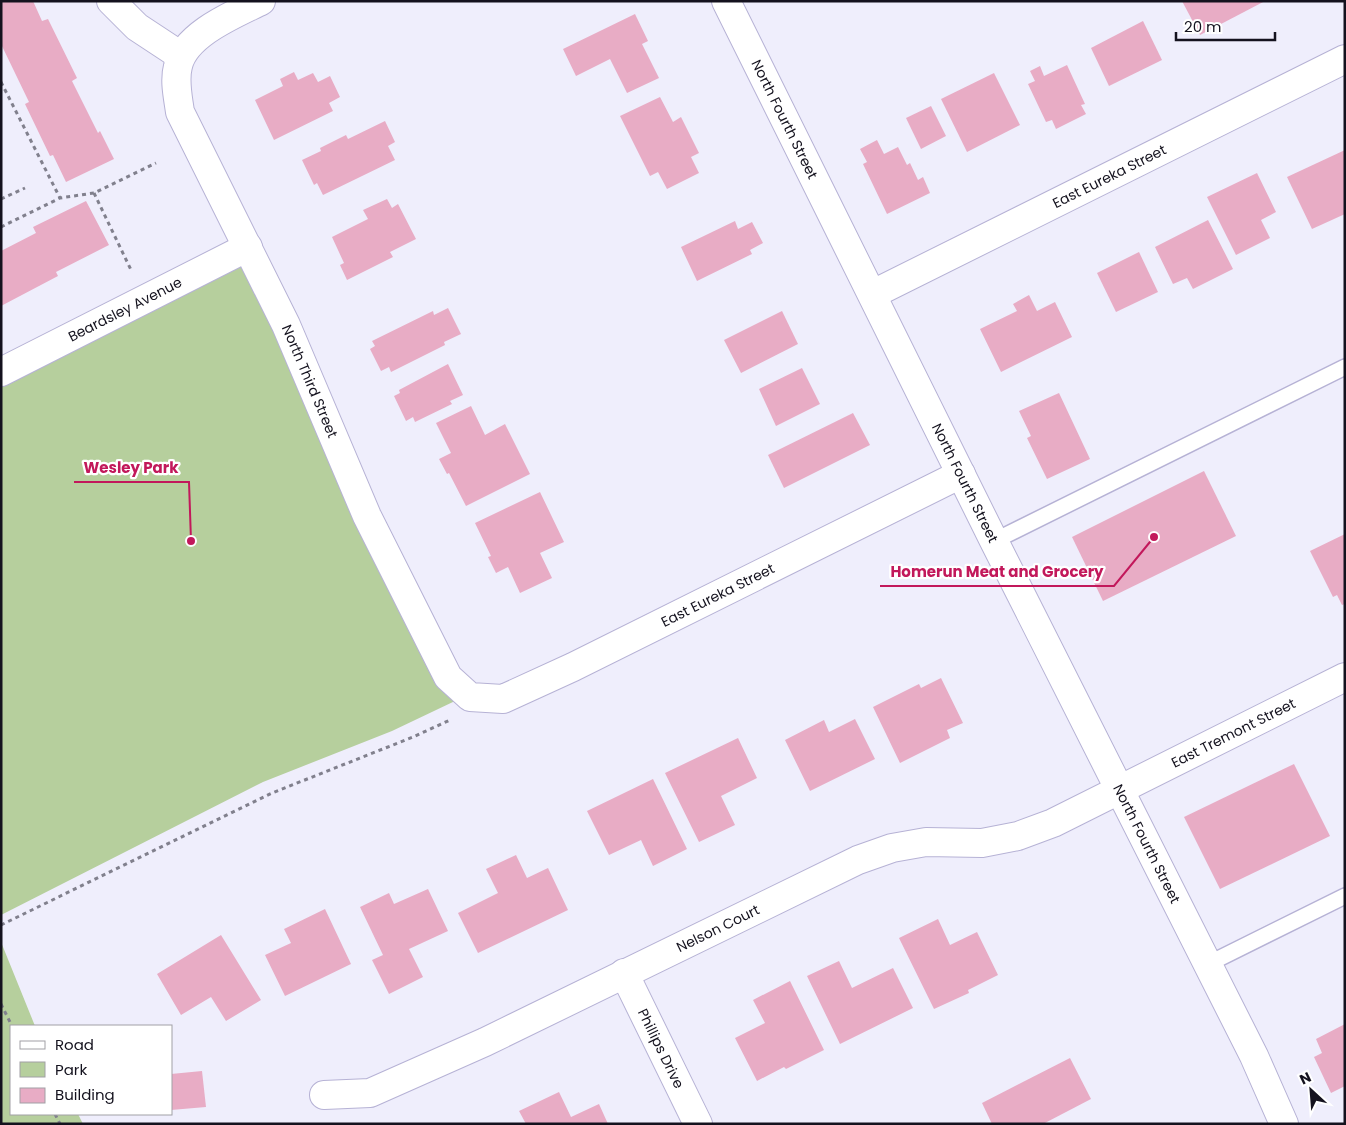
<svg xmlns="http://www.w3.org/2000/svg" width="1346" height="1125" font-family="Poppins,sans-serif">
  <rect width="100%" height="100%" fill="#efeefc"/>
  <g fill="#b6cf9d">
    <path d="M248,248l207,453 -63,30 -129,51 -262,133v-533z"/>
    <path d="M1,942l34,84h-24v88h67l5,10h-82z"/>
  </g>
  <g fill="#e8acc5">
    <path d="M1,1h32l9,20 6,-2 29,59 -5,3 26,52 2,-2 14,28 -48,23 -13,-27 -3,1 -25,-52 4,-2 -28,-58z"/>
    <path d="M1182,1h83l-65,34z"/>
    <path d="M635,14l13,27 -6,3 17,34 -32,15 -17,-34 -34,17 -13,-27z"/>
    <path d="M1143,21l19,39 -53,26 -18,-38z"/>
    <path d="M1067,65l18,39 -4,1 5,9 -30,15 -4,-9 -6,2 -18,-38 7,-3 -5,-10 10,-5 4,10z"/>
    <path d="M294,72l4,8 15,-7 5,9 12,-6 10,21 -11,6 4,8 -59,29 -19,-40 28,-14 -3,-7z"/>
    <path d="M994,73l26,52 -53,27 -26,-53z"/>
    <path d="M660,97l13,25 8,-5 18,36 -8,4 8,16 -32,16 -9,-17 -8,4 -30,-60z"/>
    <path d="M931,106l15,30 -25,13 -15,-31z"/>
    <path d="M385,121l10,21 -7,4 7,14 -72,35 -6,-12 -3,2 -12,-25 19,-9 -1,-3 26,-13 2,4z"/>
    <path d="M877,140l7,14 14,-7 9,18 3,-2 8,17 5,-3 7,16 -43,21 -24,-50 4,-2 -7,-13z"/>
    <path d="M1345,150v64l-33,15 -25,-52z"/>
    <path d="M1257,173l19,39 -15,8 9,18 -34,17 -29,-58z"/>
    <path d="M387,199l5,9 6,-4 18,35 -26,13 3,5 -46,23 -7,-15 4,-2 -12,-26 36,-18 -5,-9z"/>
    <path d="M86,201l23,44 -53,27 2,4 -57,30v-55l35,-18 -3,-6z"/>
    <path d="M1208,220l25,49 -40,20 -6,-11 -14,6 -18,-37z"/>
    <path d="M735,221l3,8 14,-7 11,21 -13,7 2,4 -55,27 -16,-34z"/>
    <path d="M1139,252l19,40 -42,20 -19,-39z"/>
    <path d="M1029,295l8,16 18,-9 17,35 -71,35 -21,-43 37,-18 -4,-7z"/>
    <path d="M448,308l13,26 -17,8 1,3 -54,27 -2,-5 -8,4 -11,-22 5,-3 -3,-5 61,-30 1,4z"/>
    <path d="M782,311l16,33 -57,29 -17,-33z"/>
    <path d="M448,364l15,31 -13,6 2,3 -37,18 -2,-5 -7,4 -12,-25 6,-3 -1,-3z"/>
    <path d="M802,368l18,36 -44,22 -17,-37z"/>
    <path d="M1059,393l31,66 -43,20 -20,-41 4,-2 -12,-25z"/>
    <path d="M471,406l14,29 20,-11 25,50 -64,32 -17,-33 -2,1 -8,-15 12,-6 -15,-30z"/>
    <path d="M853,413l17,32 -86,43 -16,-33z"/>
    <path d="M1204,471l32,65 -133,65 -31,-64z"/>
    <path d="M540,492l24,50 -24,11 12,25 -32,15 -12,-26 -12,6 -8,-16 3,-1 -16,-33z"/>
    <path d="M1345,534v70l-3,1 -5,-10 -4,2 -23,-46z"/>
    <path d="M941,678l22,45 -16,7 3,8 -50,25 -27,-56 46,-23 2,4z"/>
    <path d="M855,719l20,40 -65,32 -25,-51 39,-20 5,12z"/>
    <path d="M738,738l19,40 -36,18 14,29 -36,17 -34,-69z"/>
    <path d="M1294,764l36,72 -110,53 -36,-72z"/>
    <path d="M653,779l34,70 -34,17 -12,-26 -32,15 -22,-44z"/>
    <path d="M516,855l11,23 21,-10 20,42 -90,43 -20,-40 40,-20 -12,-24z"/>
    <path d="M428,889l20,42 -39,18 14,28 -34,17 -17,-34 11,-5 -23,-48 29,-14 5,11z"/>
    <path d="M325,909l26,55 -66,32 -20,-41 26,-12 -7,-14z"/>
    <path d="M938,919l12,26 27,-13 21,43 -30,15 1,3 -35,16 -35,-71z"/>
    <path d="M221,935l40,65 -35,21 -15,-24 -30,18 -24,-41z"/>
    <path d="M839,961l13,27 41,-20 20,40 -73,36 -33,-68z"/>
    <path d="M790,981l34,69 -38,19 -2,-2 -27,14 -22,-43 30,-15 -12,-23z"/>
    <path d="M1345,1024v62l-14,7 -17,-36 8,-4 -6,-14z"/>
    <path d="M1070,1058l21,41 -48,25h-51l-10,-21z"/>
    <path d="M202,1071l4,36 -35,3v-36z"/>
    <path d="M559,1092l12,25 28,-13 9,20h-82l-7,-13z"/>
  </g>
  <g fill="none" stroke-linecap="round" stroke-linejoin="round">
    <defs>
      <g id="lane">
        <path d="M994,541l351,-174"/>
        <path d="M1208,964l137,-68"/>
      </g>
      <g id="street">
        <path d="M111,1l26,26 44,29"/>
        <path id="s1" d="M261,1c-26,13 -76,33 -83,65 -4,15 0,31 2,46l106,213 81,191 81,161 22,20 33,2 70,-32 388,-193"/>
        <path id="s2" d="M873,294l472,-235"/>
        <path id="s3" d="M1,372l247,-125"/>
        <path id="s4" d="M624,973l74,151"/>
        <path id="s5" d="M324,1095l46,-2 115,-51 373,-182 34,-12 34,-6 56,1 36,-7 35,-13 292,-146"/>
      </g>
      <g id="secondary">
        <path id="s6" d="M726,1l268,540 260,515 30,68"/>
      </g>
    </defs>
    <use href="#lane" stroke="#b6b2d5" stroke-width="18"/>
    <use href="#street" stroke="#b6b2d5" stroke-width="30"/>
    <use href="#secondary" stroke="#b6b2d5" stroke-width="30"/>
    <g stroke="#81808d" stroke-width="3" stroke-dasharray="4 4" stroke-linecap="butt">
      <path d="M1,82l59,116"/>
      <path d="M94,193l38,79"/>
      <path d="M1,199l24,-11"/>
      <path d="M1,227l59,-29 34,-5 62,-30"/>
      <path d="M1,925l271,-132 141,-56 37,-17"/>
      <path d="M1,1004l11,22"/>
      <path d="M55,1114l5,10"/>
    </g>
    <use href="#lane" stroke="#fff" stroke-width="15"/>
    <use href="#street" stroke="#fff" stroke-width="28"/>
    <use href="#secondary" stroke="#fff" stroke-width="28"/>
  </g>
  <g text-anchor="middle" stroke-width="4.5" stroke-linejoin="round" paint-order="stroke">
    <g font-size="14" fill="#14121e" stroke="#fff">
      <text dy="5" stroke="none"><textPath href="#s6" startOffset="132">North Fourth Street</textPath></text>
      <text dy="5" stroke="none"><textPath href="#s2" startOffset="264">East Eureka Street</textPath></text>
      <text dy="5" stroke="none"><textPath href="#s3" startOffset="139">Beardsley Avenue</textPath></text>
      <text dy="5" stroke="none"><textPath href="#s1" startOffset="454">North Third Street</textPath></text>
      <text dy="5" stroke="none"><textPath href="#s6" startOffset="538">North Fourth Street</textPath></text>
      <text dy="5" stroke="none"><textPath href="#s1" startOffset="1082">East Eureka Street</textPath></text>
      <text dy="5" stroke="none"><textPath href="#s5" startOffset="989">East Tremont Street</textPath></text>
      <text dy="5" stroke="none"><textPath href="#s6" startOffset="942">North Fourth Street</textPath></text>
      <text dy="5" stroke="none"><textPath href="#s5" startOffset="431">Nelson Court</textPath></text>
      <text dy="5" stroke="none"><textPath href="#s4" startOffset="84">Phillips Drive</textPath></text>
    </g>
  </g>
  <path fill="none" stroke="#c2185b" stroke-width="2" d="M191 541L189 482H74M1154 537L1114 586H880"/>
  <g fill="#c2185b" stroke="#fff" stroke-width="2">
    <circle cx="191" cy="541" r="5"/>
    <circle cx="1154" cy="537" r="5"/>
  </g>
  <g font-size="15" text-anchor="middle" font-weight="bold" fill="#c2185b" stroke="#fff" stroke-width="4.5" stroke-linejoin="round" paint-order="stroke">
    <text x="131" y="473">Wesley Park</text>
    <text x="997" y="577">Homerun Meat and Grocery</text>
  </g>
  <rect width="1346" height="1125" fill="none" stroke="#14121e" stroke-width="5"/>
  <rect x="10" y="1025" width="162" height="90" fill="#ffffff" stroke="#a1a0a5"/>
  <rect x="20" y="1041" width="25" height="8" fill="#ffffff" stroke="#a1a0a5"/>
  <text x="55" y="1050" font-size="15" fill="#14121e">Road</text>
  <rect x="20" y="1062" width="25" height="15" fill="#b6cf9d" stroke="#a1a0a5"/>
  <text x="55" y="1075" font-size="15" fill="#14121e">Park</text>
  <rect x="20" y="1088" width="25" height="15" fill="#e8acc5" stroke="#a1a0a5"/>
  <text x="55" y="1100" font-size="15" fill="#14121e">Building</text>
  <g transform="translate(1311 1090) rotate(334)" stroke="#ffffff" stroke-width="4" paint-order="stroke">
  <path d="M0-4L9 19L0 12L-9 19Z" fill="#14121e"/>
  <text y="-8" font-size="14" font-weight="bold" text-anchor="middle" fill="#14121e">N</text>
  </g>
  <path d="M1176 32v8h99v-8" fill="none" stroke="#14121e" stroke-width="2.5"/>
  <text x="1184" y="32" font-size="15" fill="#14121e" stroke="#ffffff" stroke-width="4" paint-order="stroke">20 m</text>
</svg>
